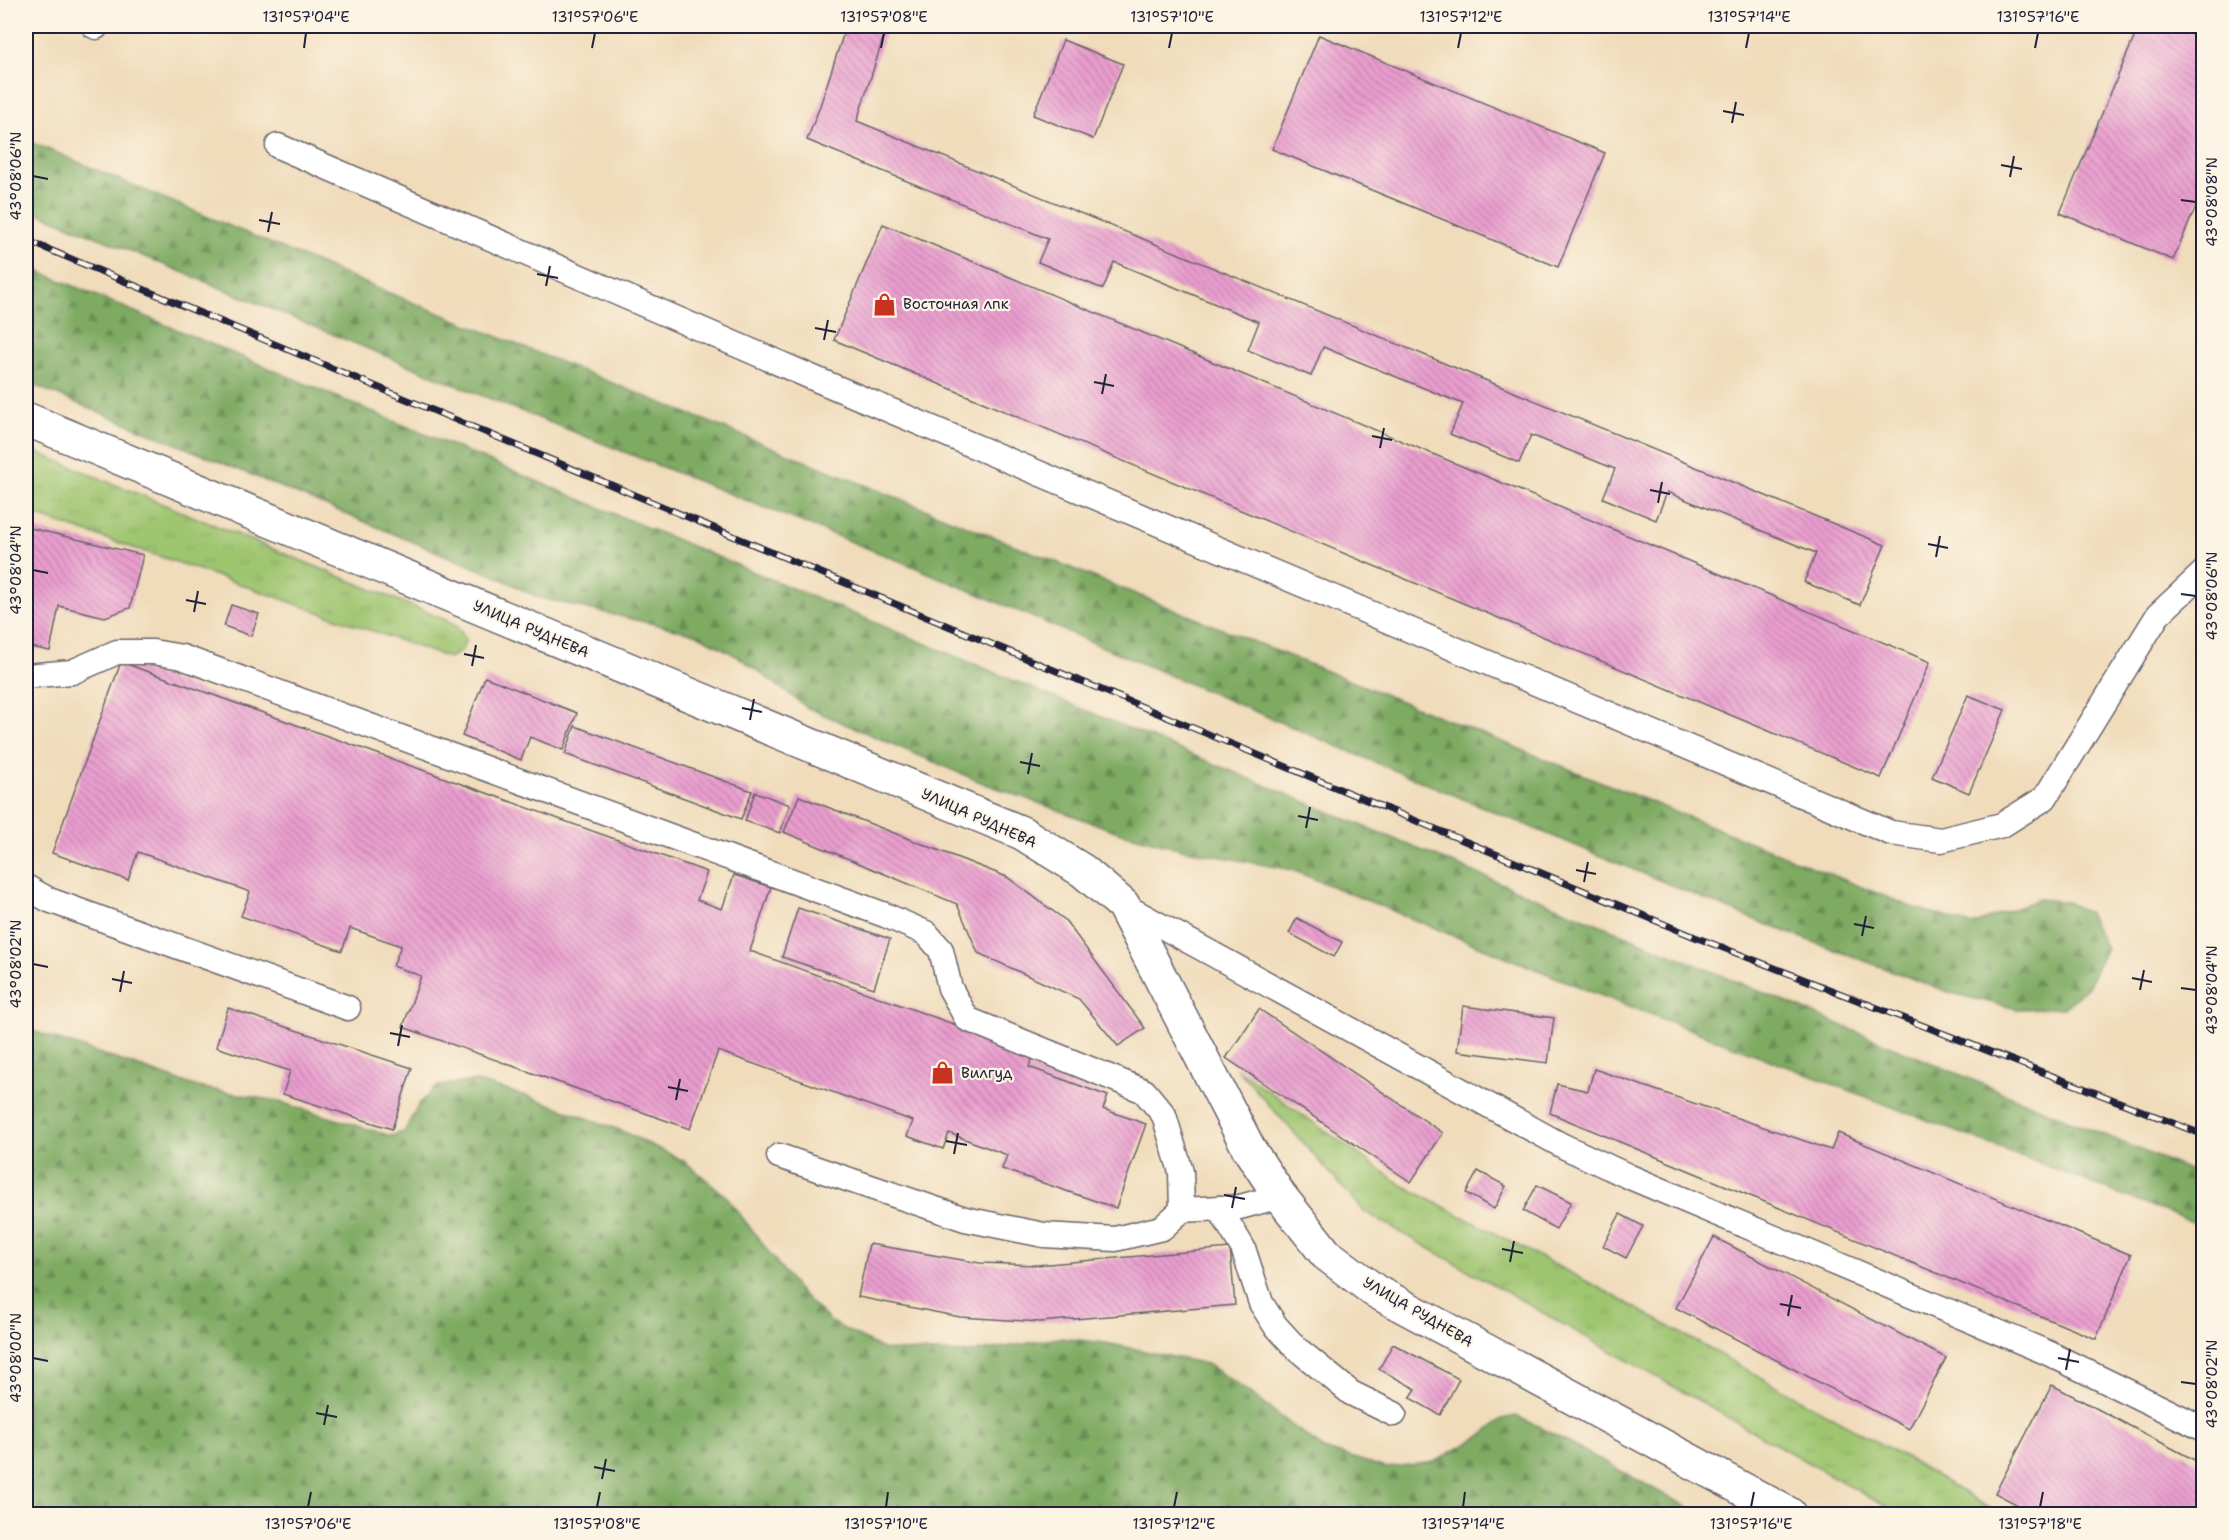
<svg xmlns="http://www.w3.org/2000/svg" width="2229" height="1540" font-family="'Shantell Sans',sans-serif">
  <defs>
    <pattern id="grass-tufts" width="24" height="20" patternUnits="userSpaceOnUse" patternTransform="scale(1.5)"><rect width="24" height="20" fill="#9ec570"/><path d="M3 7l-1-3M5 7V3M7 7l1-3M15 17l-1-3M17 17v-4M19 17l1-3" fill="none" stroke="#88a962"/></pattern>
    <pattern id="forest-firs" width="22" height="20" patternUnits="userSpaceOnUse" patternTransform="scale(1.5)"><rect width="22" height="20" fill="#7eaa62"/><path d="M5 1l3.5 6h-7zM16 11l3.5 6h-7z" fill="#678a52"/></pattern>
    <pattern id="building-back-hatch" width="6" height="6" patternUnits="userSpaceOnUse" patternTransform="scale(1.5)"><rect width="6" height="6" fill="#ea9ecf"/><path d="M-1 5l2 2M0 0l6 6M5-1l2 2" fill="none" stroke="#bd80a9"/></pattern>
  </defs>
  <rect width="100%" height="100%" fill="#fcf5e5"/>
  <filter id="ink" filterUnits="userSpaceOnUse"><feTurbulence type="fractalNoise" baseFrequency=".0167" numOctaves="2"/><feDisplacementMap in="SourceGraphic" scale="12" xChannelSelector="R" yChannelSelector="G"/><feConvolveMatrix kernelMatrix="1 2 1 2 8 2 1 2 1" color-interpolation-filters="sRGB"/></filter>
  <filter id="wash" filterUnits="userSpaceOnUse"><feTurbulence type="fractalNoise" baseFrequency=".008" numOctaves="4" result="noise"/><feDisplacementMap in="SourceGraphic" scale="24" xChannelSelector="R" yChannelSelector="G"/><feGaussianBlur stdDeviation="1.35" result="paint"/><feColorMatrix in="noise" values="0 0 0 0 0 0 0 0 0 0 0 0 0 0 0 0 0 1.4 0 .05"/><feComposite in="paint" operator="in"/></filter>
  <g filter="url(#wash)">
    <rect width="100%" height="100%" fill="#f0dcbb"/>
    <g fill="url(#grass-tufts)" stroke="#607456" stroke-width="1.5">
      <path d="M26,448l420,172 11,7 9,12 -5,13 -12,6 -258,-91 -165,-55z"/>
      <path d="M1236,1068l166,117 205,107 299,166 93,56h-100l-534,-302z"/>
    </g>
    <g fill="url(#forest-firs)" stroke="#50664e" stroke-width="1.5">
      <path d="M26,140l346,146 1537,620 63,19 67,-26 28,3 21,11 18,35 -18,39 -24,21 -47,1 -66,-16 -191,-71 -381,-158 -472,-200 -429,-170 -452,-186z"/>
      <path d="M26,266l603,254 1574,656v50l-611,-234 -300,-122 -106,-20 -68,-18 -135,-49 -175,-75 -68,-50 -43,-24 -160,-37 -39,-20 -472,-195z"/>
      <path d="M26,1025l7,6 165,56 79,14 114,35 13,-4 15,-28 19,-18 36,-5 56,16 90,33 64,31 42,35 71,93 34,33 53,28 84,3 91,-15 47,5 101,21 43,29 73,56 63,19 48,-6 50,-28 18,-15 14,-3 22,10 162,88h-1674z"/>
    </g>
    <g id="blocks">
      <g fill="url(#building-back-hatch)">
        <path d="M846,26h41l-30,95 1028,424 -25,60 -56,-23 12,-29 -149,-61 -11,28 -53,-22 12,-29 -84,-34 -12,28 -69,-29 13,-30 -140,-57 -12,29 -63,-26 11,-28 -145,-60 -11,27 -65,-27 10,-23 -241,-99 13,-34z"/>
        <path d="M2139,26h65v162l-31,72 -113,-47z"/>
        <path d="M1319,35l286,118 -47,114 -286,-118z"/>
        <path d="M1063,40l60,24 -30,75 -60,-24z"/>
        <path d="M883,224l1047,438 -49,116 -1047,-438z"/>
        <path d="M26,527l117,28 -13,53 -25,9 -46,-11 -9,45 -24,-5z"/>
        <path d="M231,605l28,9 -8,22 -27,-10z"/>
        <path d="M121,662l586,210 -10,28 25,9 12,-34 37,12 -21,64 284,102 -5,14 79,29 -5,13 43,15 -30,84 -114,-39 5,-14 -58,-22 -6,16 -36,-13 6,-15 -195,-70 -28,78 -287,-102 18,-51 -28,-10 8,-20 -51,-18 -8,23 -101,-35 9,-24 -112,-40 -10,28 -76,-27z"/>
        <path d="M485,677l92,36 -14,37 -33,-13 -9,23 -59,-24z"/>
        <path d="M1968,695l37,15 -36,83 -37,-16z"/>
        <path d="M575,726l177,65 -11,28 -176,-65z"/>
        <path d="M755,792l35,13 -10,28 -35,-12z"/>
        <path d="M799,796l208,81 58,43 80,108 -27,18 -39,-47 -101,-46 -21,-49 -173,-72z"/>
        <path d="M798,908l92,31 -16,49 -92,-31z"/>
        <path d="M1297,918l45,24 -8,15 -45,-24z"/>
        <path d="M1463,1006l91,12 -6,45 -91,-12z"/>
        <path d="M228,1008l184,60 -20,61 -109,-35 7,-23 -74,-24z"/>
        <path d="M1259,1009l184,124 -32,49 -185,-124z"/>
        <path d="M1594,1069l237,81 7,-17 293,122 -35,84 -546,-226 7,-29 31,7z"/>
        <path d="M1478,1171l28,15 -12,23 -28,-16z"/>
        <path d="M1537,1185l34,17 -15,27 -33,-18z"/>
        <path d="M1620,1214l23,12 -17,32 -23,-12z"/>
        <path d="M1714,1237l232,121 -37,71 -233,-121z"/>
        <path d="M869,1244l111,19 57,2 193,-17 5,57 -195,17 -80,-5 -102,-20z"/>
        <path d="M1393,1344l66,35 -19,36 -30,-17 6,-9 -37,-20z"/>
        <path d="M2052,1385l152,80v49h-169l-40,-21z"/>
      </g>
    </g>
  </g>
  <g filter="url(#ink)">
    <use href="#blocks" fill-opacity="0" stroke="#6a6368" stroke-width="1.5"/>
    <g fill="none" stroke-linecap="round" stroke-linejoin="round">
      <defs>
        <g id="service">
          <path d="M94,26l2,1"/>
          <path d="M278,146l540,234 1073,453 50,7 61,-15 43,-27 113,-183 46,-43"/>
          <path d="M26,676l46,-4 45,-20h36l29,5 703,258 41,18 15,17 9,38 17,31 177,72 20,24 17,57 1,38"/>
          <path d="M26,887l23,13 299,108"/>
          <path d="M1123,905l440,241 67,31 418,176 156,76"/>
          <path d="M779,1156l186,63 79,16 71,4 47,-11 20,-18 58,-3 40,-11"/>
          <path d="M1219,1208l24,40 18,55 14,22 21,23 55,45 43,21"/>
        </g>
        <path id="minor" d="M26,419l996,414 61,38 40,34 126,244 31,47 46,58 49,37 414,223"/>
      </defs>
      <use href="#service" stroke="#6a6368" stroke-width="27"/>
      <use href="#minor" stroke="#6a6368" stroke-width="36"/>
      <use href="#service" stroke="#fff" stroke-width="24"/>
      <use href="#minor" stroke="#fff" stroke-width="33"/>
      <defs>
        <path id="rail" d="M26,240l879,368 790,329 509,198"/>
      </defs>
      <use href="#rail" stroke="#22223b" stroke-width="7"/>
      <use href="#rail" stroke="#fcf5e5" stroke-width="4.5" stroke-dasharray="14" stroke-linecap="butt"/>
    </g>
  </g>
  <path fill="none" stroke="#22223b" stroke-width="2" d="M304,48l2,-15M592,48l3,-15M881,48l3,-15M1169,48l3,-15M1458,48l3,-15M1746,48l3,-15M2035,48l3,-15M1723,111l21,4M1732,123l4,-21M2001,165l21,4M33,176l15,3M2010,177l4,-21M2181,200l15,2M259,220l21,4M268,232l4,-20M537,274l21,4M546,286l4,-20M815,328l21,4M824,340l4,-20M1094,382l20,4M1102,394l4,-20M1372,436l20,4M1380,448l4,-20M1650,490l20,4M1658,503l4,-21M1928,544l20,4M1936,557l4,-21M33,570l15,3M2181,594l15,2M186,600l20,4M194,612l4,-21M464,654l20,4M472,666l4,-21M742,708l20,4M750,720l4,-21M1020,762l20,4M1028,774l4,-21M1298,816l20,4M1306,828l4,-21M1576,870l20,4M1584,882l4,-20M1854,924l20,4M1862,936l4,-20M33,964l15,3M2132,978l20,4M112,979l20,4M2181,988l15,2M2140,990l4,-20M120,992l4,-21M390,1033l20,4M398,1046l4,-21M668,1087l20,4M676,1100l4,-21M946,1141l21,4M954,1154l4,-21M1224,1195l21,4M1232,1208l4,-21M1502,1249l21,4M1510,1262l4,-21M1780,1304l21,4M1788,1316l4,-21M33,1358l15,3M2058,1358l21,4M2066,1370l4,-21M2181,1382l15,2M316,1413l21,4M324,1425l4,-20M594,1467l21,4M602,1479l4,-20M308,1507l3,-15M597,1507l3,-15M886,1507l2,-15M1174,1507l3,-15M1463,1507l2,-15M1751,1507l3,-15M2040,1507l3,-15"/>
  <defs>
    <symbol id="shop-bare" viewBox="-9 -9 18 18"><path d="M-5-2.5h2.3a2.7 3.5 0 0 1 5.4 0H5L5.5 6h-11ZM-1.5-2.5h3a1.5 2.3 0 0 0-3 0Z" fill="#c8321e" stroke="#fcf5e5" stroke-width="2.5" paint-order="stroke"/></symbol>
  </defs>
  <g fill-rule="evenodd">
    <use href="#shop-bare" x="868" y="288" width="33" height="33"/>
    <use href="#shop-bare" x="926" y="1056" width="33" height="33"/>
  </g>
  <g text-anchor="middle" stroke-width="4.5" stroke-linejoin="round" paint-order="stroke">
    <g font-size="15" fill="#22223b" stroke="#fcf5e5" text-anchor="start">
      <text x="903" y="309">Восточная лпк</text>
      <text x="961" y="1078">Вилгуд</text>
    </g>
    <g font-size="15" fill="#22223b" stroke="#fcf5e5">
      <text transform="translate(531 629) rotate(23)" y="5">УЛИЦА РУДНЕВА</text>
      <text transform="translate(979 818) rotate(24)" y="5">УЛИЦА РУДНЕВА</text>
      <text transform="translate(1418 1312) rotate(30)" y="5">УЛИЦА РУДНЕВА</text>
    </g>
  </g>
  <rect width="2229" height="1540" fill="none" stroke="#fcf5e5" stroke-width="66"/>
  <rect x="33" y="33" width="2163" height="1474" fill="none" stroke="#22223b" stroke-width="2"/>
  <g font-size="15" text-anchor="middle" fill="#22223b">
    <text x="306" y="22">131°57'04"E</text>
    <text x="595" y="22">131°57'06"E</text>
    <text x="884" y="22">131°57'08"E</text>
    <text x="1172" y="22">131°57'10"E</text>
    <text x="1461" y="22">131°57'12"E</text>
    <text x="1749" y="22">131°57'14"E</text>
    <text x="2038" y="22">131°57'16"E</text>
    <text transform="translate(16 176) rotate(-90)" y="5">43°08'06"N</text>
    <text transform="translate(2212 202) rotate(-90)" y="5">43°08'08"N</text>
    <text transform="translate(16 570) rotate(-90)" y="5">43°08'04"N</text>
    <text transform="translate(2212 596) rotate(-90)" y="5">43°08'06"N</text>
    <text transform="translate(16 964) rotate(-90)" y="5">43°08'02"N</text>
    <text transform="translate(2212 990) rotate(-90)" y="5">43°08'04"N</text>
    <text transform="translate(16 1358) rotate(-90)" y="5">43°08'00"N</text>
    <text transform="translate(2212 1384) rotate(-90)" y="5">43°08'02"N</text>
    <text x="308" y="1529">131°57'06"E</text>
    <text x="597" y="1529">131°57'08"E</text>
    <text x="886" y="1529">131°57'10"E</text>
    <text x="1174" y="1529">131°57'12"E</text>
    <text x="1463" y="1529">131°57'14"E</text>
    <text x="1751" y="1529">131°57'16"E</text>
    <text x="2040" y="1529">131°57'18"E</text>
  </g>
</svg>
